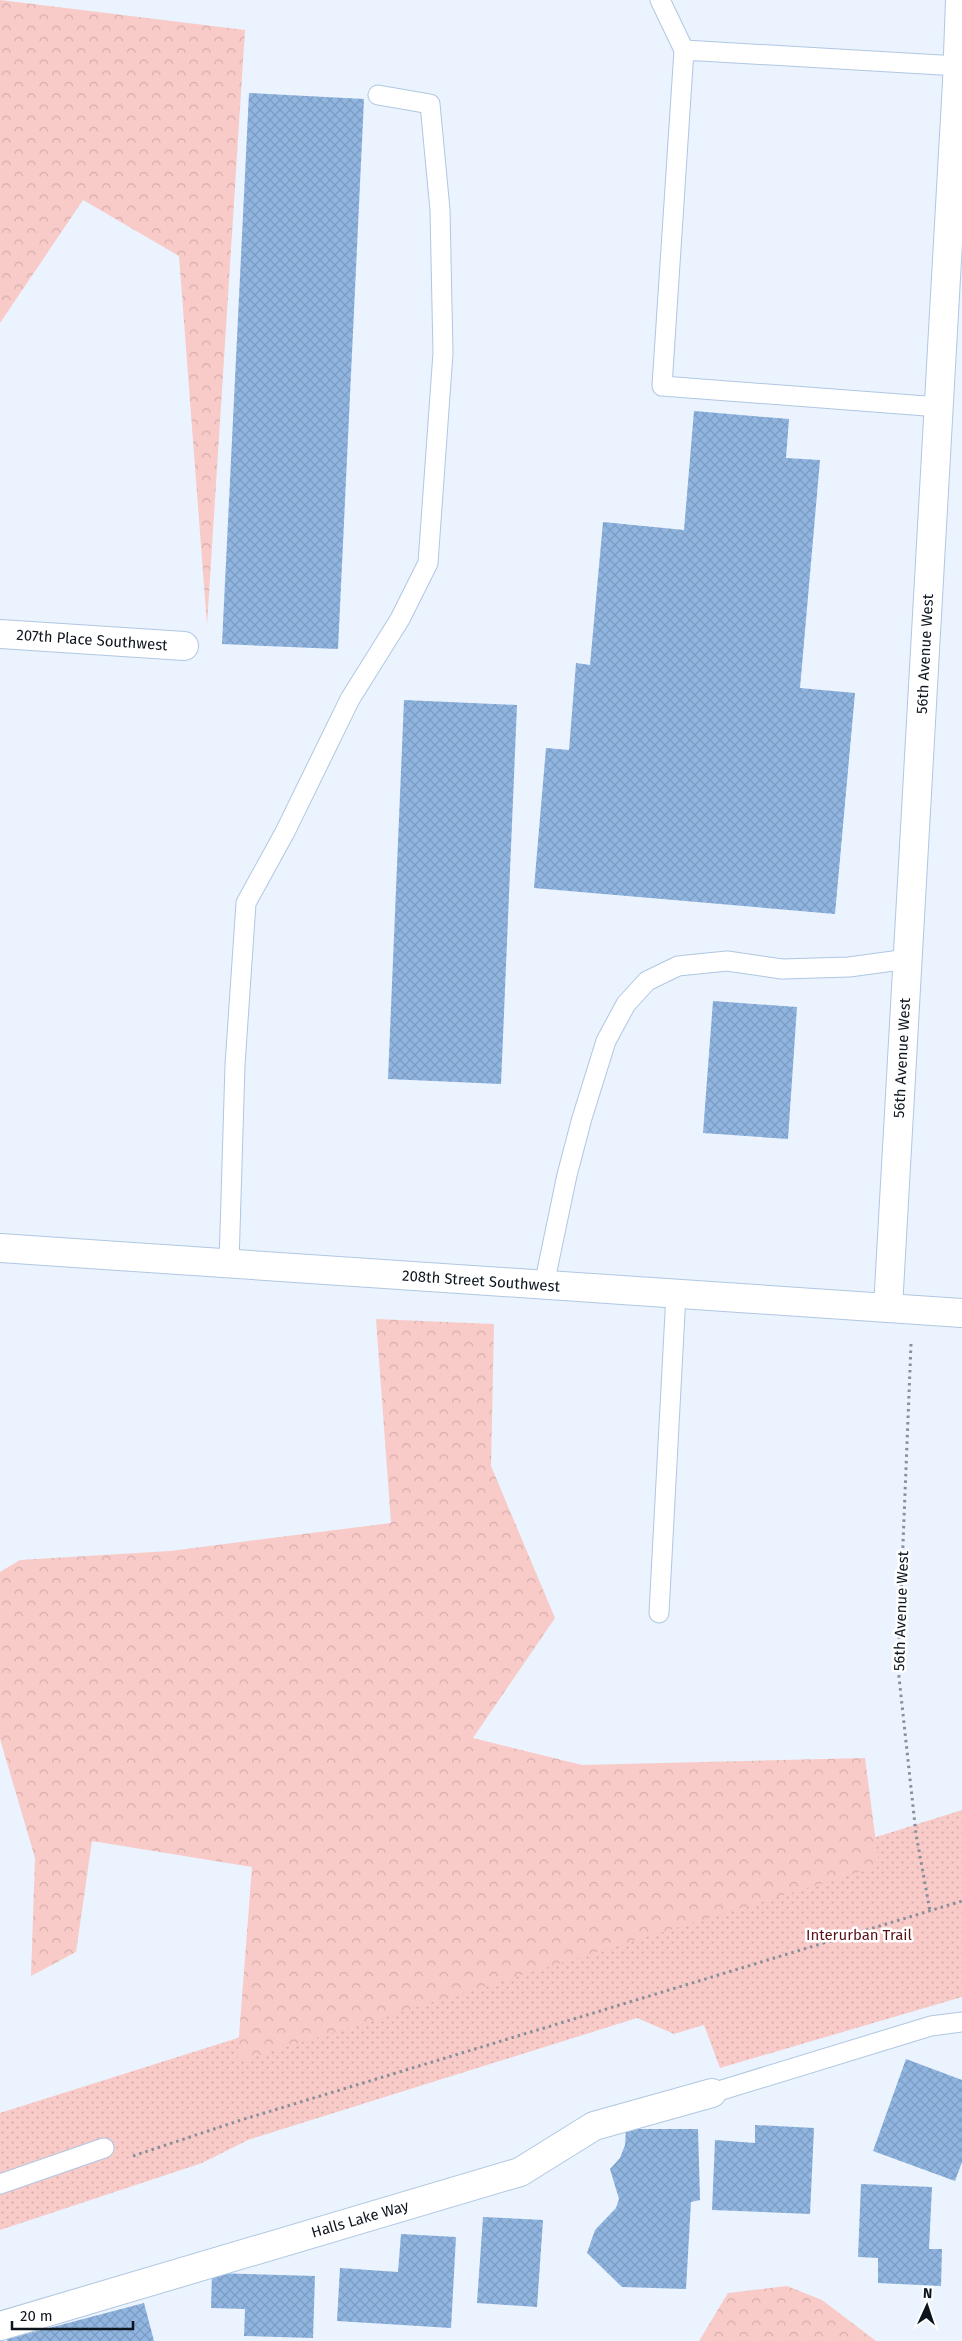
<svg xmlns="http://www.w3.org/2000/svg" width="962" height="2341" font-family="'Fira Sans',sans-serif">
  <defs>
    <pattern id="green-dots" width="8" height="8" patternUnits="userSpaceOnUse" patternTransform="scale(1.25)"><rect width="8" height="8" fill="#f9cbc8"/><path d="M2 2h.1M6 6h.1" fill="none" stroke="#d4adab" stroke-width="1.8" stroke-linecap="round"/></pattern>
    <pattern id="forest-crowns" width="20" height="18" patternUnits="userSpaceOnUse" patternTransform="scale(1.25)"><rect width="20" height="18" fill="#f9cbc8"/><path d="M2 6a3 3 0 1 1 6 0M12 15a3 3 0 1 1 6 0" fill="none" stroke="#d4adab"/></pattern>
    <pattern id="building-cross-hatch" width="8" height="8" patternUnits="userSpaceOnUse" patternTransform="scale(1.25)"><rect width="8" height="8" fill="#90b5e1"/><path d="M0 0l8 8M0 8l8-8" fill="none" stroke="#7b9bc1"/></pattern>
  </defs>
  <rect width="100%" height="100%" fill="#eaf3fe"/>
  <path fill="url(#green-dots)" d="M962,1810v187l-242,71 -16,-43 -30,9 -37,-16 -389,122 -46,23 -202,67v-117z"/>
  <g fill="url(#forest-crowns)">
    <path d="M0,0l245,30 -38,595 -28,-369 -96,-56 -83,123z"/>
    <path d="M376,1319l118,5 -3,142 64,152 -82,120 109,27 283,-7 14,108 -642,196 15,-195 -160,-26 -16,111 -45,24 4,-118 -35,-119v-167l20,-12 150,-9 221,-28z"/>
    <path d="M787,2286l35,14 54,41h-177l29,-48z"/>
  </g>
  <g fill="url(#building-cross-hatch)">
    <path d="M249,93l115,6 -26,550 -116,-5z"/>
    <path d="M694,411l95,8 -3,39 34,2 -20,228 55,5 -20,221 -301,-26 12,-140 23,2 7,-87 14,2 13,-143 81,8z"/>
    <path d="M404,700l113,5 -16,379 -113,-5z"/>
    <path d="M713,1001l84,6 -9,132 -85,-6z"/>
    <path d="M906,2059l56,21v82l-7,19 -82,-30z"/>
    <path d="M755,2125l59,3 -4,86 -98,-4 3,-70 40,3z"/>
    <path d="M626,2129h72l2,71 -9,2 -5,87 -64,-2 -35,-34 8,-23 21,-22 3,-9 -9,-30 10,-11 5,-13z"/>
    <path d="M861,2184l71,3 -3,62h13l-1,37 -63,-3v-25l-20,-1z"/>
    <path d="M483,2217l60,3 -6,87 -60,-4z"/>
    <path d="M401,2234l55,3 -5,91 -114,-7 3,-53 58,4z"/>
    <path d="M212,2273l103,3 -2,62 -69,-2 1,-27 -34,-1z"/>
    <path d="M144,2303l10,38h-147v-2z"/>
  </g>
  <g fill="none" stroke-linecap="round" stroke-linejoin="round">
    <defs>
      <g id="service">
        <path d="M660,0l24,50"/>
        <path d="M939,407l-277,-21 22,-336 274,16"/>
        <path d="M229,1264l6,-199 11,-162 39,-71 65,-133 50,-80 28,-56 15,-210 -3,-143 -10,-106 -52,-9"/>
        <path d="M544,1285l23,-110 15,-57 24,-77 20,-37 21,-23 31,-15 49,-5 55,8 67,-2 59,-8"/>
        <path d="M659,1613l17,-319"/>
        <path d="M712,2093l219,-67 31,-4"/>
        <path d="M0,2184l104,-36"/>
      </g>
      <g id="minor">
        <path d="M0,634l184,12"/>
        <path d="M888,1308l69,-1226 3,-82"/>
        <path d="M0,2326l520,-154 74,-46 118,-33"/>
      </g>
      <path id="tertiary" d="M0,1248l962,65"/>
    </defs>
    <use href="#service" stroke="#b0c7e2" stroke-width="21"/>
    <use href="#minor" stroke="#b0c7e2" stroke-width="30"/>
    <use href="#tertiary" stroke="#b0c7e2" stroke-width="30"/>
    <g stroke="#878f9a" stroke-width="3" stroke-dasharray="2.5 4" stroke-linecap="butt">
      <path d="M911,1344l-13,324 18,166 14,77"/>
      <path d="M133,2156l105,-35 724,-220"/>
    </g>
    <use href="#service" stroke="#fff" stroke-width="19"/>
    <use href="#minor" stroke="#fff" stroke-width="28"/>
    <use href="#tertiary" stroke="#fff" stroke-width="28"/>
  </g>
  <g text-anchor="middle" stroke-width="5" stroke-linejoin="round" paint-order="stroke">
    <g font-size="15" fill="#0d151e" stroke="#fff">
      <text transform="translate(92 640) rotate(4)" y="5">207th Place Southwest</text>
      <text transform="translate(925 654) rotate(-87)" y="5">56th Avenue West</text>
      <text transform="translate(902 1058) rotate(-87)" y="5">56th Avenue West</text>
      <text transform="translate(481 1281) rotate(4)" y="5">208th Street Southwest</text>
      <text transform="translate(901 1611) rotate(-88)" y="5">56th Avenue West</text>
      <text transform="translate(360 2219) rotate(-16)" y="5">Halls Lake Way</text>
    </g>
    <g font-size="15" fill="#5a1115" stroke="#fff">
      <text x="859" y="1940">Interurban Trail</text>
    </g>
  </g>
  <g transform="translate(927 2306) rotate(3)" stroke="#ffffff" stroke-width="4" paint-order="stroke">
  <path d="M0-4L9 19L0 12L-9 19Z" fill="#0d151e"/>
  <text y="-8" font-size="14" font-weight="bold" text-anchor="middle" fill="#0d151e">N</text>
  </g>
  <path d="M12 2321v8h121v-8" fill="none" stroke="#0d151e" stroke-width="2.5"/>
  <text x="20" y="2321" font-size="15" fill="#0d151e" stroke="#ffffff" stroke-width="4" paint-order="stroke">20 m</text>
</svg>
